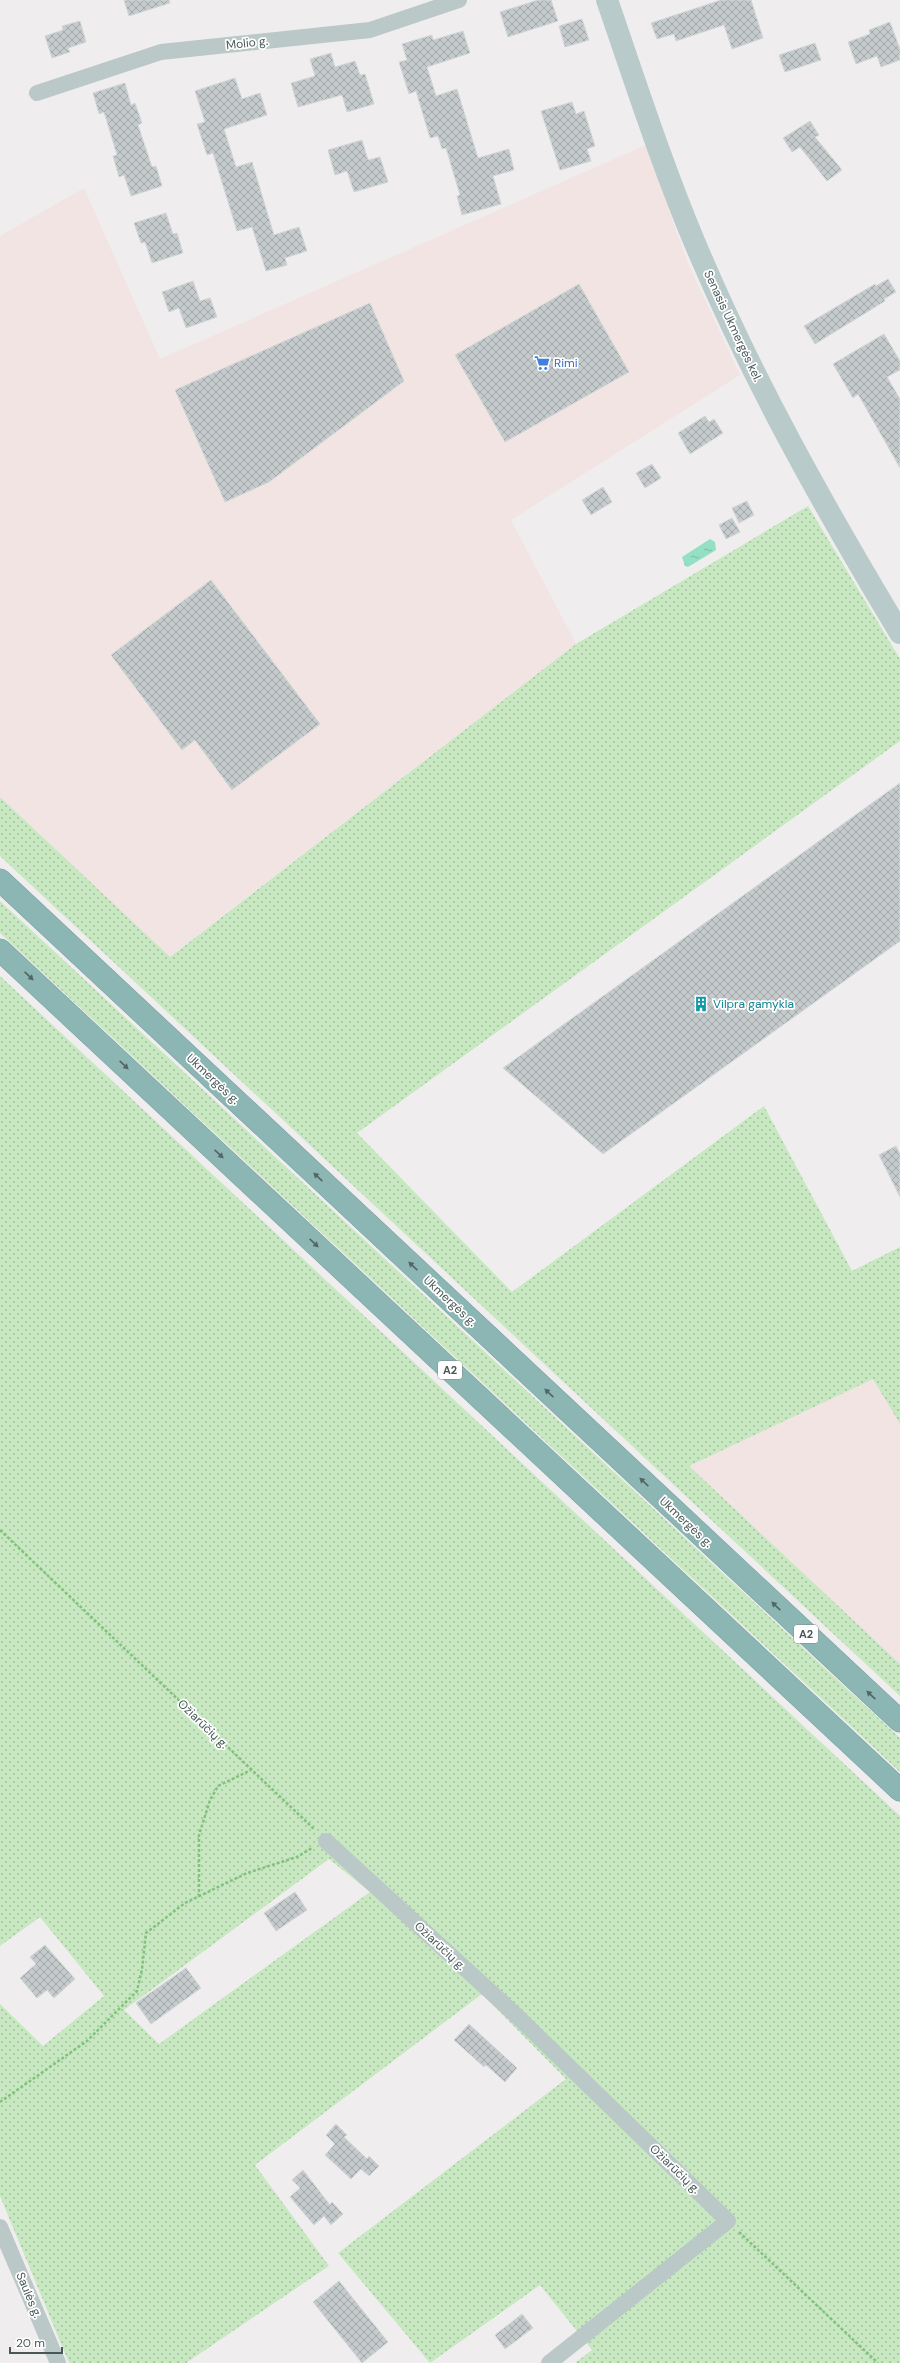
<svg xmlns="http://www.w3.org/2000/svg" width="900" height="2363" font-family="'DM Sans',sans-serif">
  <defs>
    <pattern id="grass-dots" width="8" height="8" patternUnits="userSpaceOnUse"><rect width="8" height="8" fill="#c8e8c1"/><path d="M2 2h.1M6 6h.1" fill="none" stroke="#a4bfa0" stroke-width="1.8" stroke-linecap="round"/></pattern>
    <pattern id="water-ripples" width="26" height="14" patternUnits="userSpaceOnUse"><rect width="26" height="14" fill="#93e0c4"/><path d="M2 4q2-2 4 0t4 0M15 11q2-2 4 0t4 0" fill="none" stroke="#7ab8a2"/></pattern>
    <pattern id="building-cross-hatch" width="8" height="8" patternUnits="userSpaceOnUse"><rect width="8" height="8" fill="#c5cbcc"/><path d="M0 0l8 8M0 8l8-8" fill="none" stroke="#a2a8a8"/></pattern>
  </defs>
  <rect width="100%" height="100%" fill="#f0edef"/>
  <g fill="#f2e4e2">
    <path d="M646,145l41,116 53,114 -229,145 65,124 -407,313 -169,-160v-561l84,-48 76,171z"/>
    <path d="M873,1378l27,46v240l-211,-198z"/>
  </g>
  <g fill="url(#grass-dots)" fill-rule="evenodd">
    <path d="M808,506l92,153v82l-543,392 155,159 252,-186 88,165 48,-24v177l-27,-45 -184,87 211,198v32l-900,-840v-59l170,160 406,-313z"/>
    <path d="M0,901l900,837v34l-900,-839z"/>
    <path d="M0,976l900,840v547h-325l17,-13 -52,-65 -110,78 -92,-110 228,-174 -84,-85 -227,171 74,101 -143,97h-117l-69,-167v-192l43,42 61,-50 -64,-79 -40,29zM329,1859l41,33 -211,152 -35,-34z"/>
  </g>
  <path fill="url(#water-ripples)" d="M710,539l5,3 1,8 -28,17 -3,-1 -3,-9z"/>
  <g fill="url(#building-cross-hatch)" stroke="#d2d7d8">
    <path d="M124,0h45l1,3 -41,13z"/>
    <path d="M538,0h13l7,21 -50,16 -8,-25z"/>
    <path d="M721,0h30l12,38 -31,11 -8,-24 -48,16 -2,-7 -17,5 -6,-16z"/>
    <path d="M582,19l7,21 -24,7 -6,-21z"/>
    <path d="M80,21l6,21 -18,6 2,4 -18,6 -7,-22 18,-6 -1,-4z"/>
    <path d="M890,22l10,27v11l-19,7 -4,-11 -21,8 -8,-22 22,-8 -1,-4z"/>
    <path d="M463,31l7,22 -43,14 9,29 21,-7 21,69 31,-9 5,21 -21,6 8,28 -39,11 -5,-19 3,-1 -14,-47 -4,1 -4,-13 -8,2 -14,-47 -7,3 -10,-32 8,-2 -5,-16 30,-9 1,5z"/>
    <path d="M815,43l6,17 -36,12 -6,-17z"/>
    <path d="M331,53l4,14 20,-6 5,14 5,-1 9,30 -27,8 -5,-17 -44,12 -7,-24 24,-7 -5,-17z"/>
    <path d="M235,78l7,21 18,-6 7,22 -43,14 12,38 16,-5 22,73 25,-8 8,24 -22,7 2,7 -21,6 -14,-44 -15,4 -24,-78 -6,2 -10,-31 8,-2 -10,-31z"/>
    <path d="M125,83l6,22 4,-2 7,20 -4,2 14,42 4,-1 6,20 -31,10 -7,-21 -5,2 -6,-21 4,-1 -13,-43 -5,2 -6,-21z"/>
    <path d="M572,102l4,12 8,-3 11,35 -8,3 4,12 -31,9 -19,-59z"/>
    <path d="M810,121l9,14 -4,2 27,33 -15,11 -27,-34 -8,5 -9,-14z"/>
    <path d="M362,140l6,20 12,-3 8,25 -34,10 -7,-21 -12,4 -7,-25z"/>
    <path d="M166,213l7,21 4,-1 6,20 -31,10 -7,-21 -4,1 -7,-20z"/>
    <path d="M888,279l8,13 -12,7 1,2 -70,43 -11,-18 71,-42 1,2z"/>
    <path d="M193,281l7,20 10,-3 7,19 -31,11 -7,-20 -10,4 -7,-20z"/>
    <path d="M579,284l50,88 -124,70 -50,-87z"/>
    <path d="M370,303l34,78 -135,101 -44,20 -50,-112z"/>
    <path d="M884,334l16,27v9l-13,7 13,22v69l-42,-74 -5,4 -20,-34z"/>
    <path d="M705,416l4,6 5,-3 9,14 -33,21 -12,-21z"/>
    <path d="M652,464l9,14 -16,10 -9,-15z"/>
    <path d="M603,487l9,15 -21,13 -9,-15z"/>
    <path d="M747,501l7,14 -15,8 -7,-15z"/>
    <path d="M732,518l8,14 -14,7 -7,-14z"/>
    <path d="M211,580l109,144 -88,66 -37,-50 -13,10 -71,-95z"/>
    <path d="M900,783v158l-297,213 -100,-86z"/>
    <path d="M896,1146l4,8v43l-21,-42z"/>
    <path d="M295,1892l12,18 -31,21 -12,-18z"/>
    <path d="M45,1945l30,34 -21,19 -7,-8 -10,8 -17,-20 16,-14 -6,-7z"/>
    <path d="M186,1968l15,20 -50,36 -15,-21z"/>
    <path d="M469,2024l48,44 -12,14 -19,-17 -2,2 -30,-27z"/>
    <path d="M336,2124l11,11 -3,2 23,22 2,-3 10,10 -10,10 -8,-7 -10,10 -26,-24 10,-11 -9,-9z"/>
    <path d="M303,2170l27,35 2,-3 11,12 -12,11 -7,-9 -10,9 -24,-28 10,-9 -8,-8z"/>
    <path d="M339,2281l49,61 -26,21 -49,-61z"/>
    <path d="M522,2314l11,14 -28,21 -10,-14z"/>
  </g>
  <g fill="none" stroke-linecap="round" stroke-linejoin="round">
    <defs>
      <g id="highway">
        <path d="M0,880l900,841"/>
        <path d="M0,950l900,840"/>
      </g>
    </defs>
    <use href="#highway" stroke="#76a2a0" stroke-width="23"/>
    <g stroke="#81c27d" stroke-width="2.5" stroke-dasharray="3 2" stroke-linecap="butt">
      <path d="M0,1530l315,300"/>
      <path d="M199,1897v-62l11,-35 8,-14 33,-16"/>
      <path d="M0,2102l87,-61 50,-50 5,-22 4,-36 39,-30 62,-30 50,-16 15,-9"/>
      <path d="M739,2232l139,131"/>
    </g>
    <g stroke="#bac8c7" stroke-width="16">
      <path d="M37,93l124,-41 209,-22 89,-30"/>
      <path d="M326,1841l192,176 210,204 -179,142"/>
      <path d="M0,2227l58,136"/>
    </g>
    <path stroke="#b8cac9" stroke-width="22" d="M607,0c28,81 54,162 87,241 57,136 130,266 206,392"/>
    <use href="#highway" stroke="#8bb6b4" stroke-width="22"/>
  </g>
  <defs><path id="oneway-solid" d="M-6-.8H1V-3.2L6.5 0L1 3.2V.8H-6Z"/></defs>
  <g fill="#526665">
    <use href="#oneway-solid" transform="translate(29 976) rotate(43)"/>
    <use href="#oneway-solid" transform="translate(124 1065) rotate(43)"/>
    <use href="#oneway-solid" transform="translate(219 1154) rotate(43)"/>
    <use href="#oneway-solid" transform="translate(318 1177) rotate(-137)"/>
    <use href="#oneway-solid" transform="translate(314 1243) rotate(43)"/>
    <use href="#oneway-solid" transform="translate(413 1266) rotate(-137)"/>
    <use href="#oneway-solid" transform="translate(549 1393) rotate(-137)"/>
    <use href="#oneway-solid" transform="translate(644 1482) rotate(-137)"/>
    <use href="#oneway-solid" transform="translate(776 1606) rotate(-137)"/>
    <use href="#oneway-solid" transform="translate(871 1695) rotate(-137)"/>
  </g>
  <defs>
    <symbol id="supermarket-bare" viewBox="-9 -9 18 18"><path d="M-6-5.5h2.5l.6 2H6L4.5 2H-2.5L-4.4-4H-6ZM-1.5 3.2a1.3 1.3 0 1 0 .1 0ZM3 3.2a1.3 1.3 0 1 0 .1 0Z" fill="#3f7fe0" stroke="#fff" stroke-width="2.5" paint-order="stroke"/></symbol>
    <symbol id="building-bare" viewBox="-9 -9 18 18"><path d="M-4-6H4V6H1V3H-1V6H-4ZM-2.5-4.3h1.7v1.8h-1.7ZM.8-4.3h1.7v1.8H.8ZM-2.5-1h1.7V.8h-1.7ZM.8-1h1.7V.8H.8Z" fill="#0f9aa8" stroke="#fff" stroke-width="2.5" paint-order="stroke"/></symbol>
  </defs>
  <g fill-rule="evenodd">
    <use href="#supermarket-bare" x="531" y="352" width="22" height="22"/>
    <use href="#building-bare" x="690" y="993" width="22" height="22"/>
  </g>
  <g text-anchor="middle" stroke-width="3.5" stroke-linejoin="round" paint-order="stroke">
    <g fill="#fff" stroke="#7f8a89" stroke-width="1">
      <rect x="438" y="1361" width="24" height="18" rx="3"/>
      <rect x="794" y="1625" width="24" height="18" rx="3"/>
    </g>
    <g font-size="11" font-weight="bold" fill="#485857">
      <text x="450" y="1374">A2</text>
      <text x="806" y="1638">A2</text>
    </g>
    <g font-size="12" fill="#485857" stroke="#fff">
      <text transform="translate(247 43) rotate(-6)" y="4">Molio g.</text>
      <text transform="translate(733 326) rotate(65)" y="4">Senasis Ukmergės kel.</text>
      <text transform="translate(213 1079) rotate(43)" y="4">Ukmergės g.</text>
      <text transform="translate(450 1301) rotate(43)" y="4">Ukmergės g.</text>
      <text transform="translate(686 1522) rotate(43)" y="4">Ukmergės g.</text>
      <text transform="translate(203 1724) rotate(44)" y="4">Ožiarūčių g.</text>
      <text transform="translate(440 1946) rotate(43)" y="4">Ožiarūčių g.</text>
      <text transform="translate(675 2169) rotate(44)" y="4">Ožiarūčių g.</text>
      <text transform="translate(29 2295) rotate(67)" y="4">Saulės g.</text>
    </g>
    <g font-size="12" fill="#366cbe" stroke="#fff" text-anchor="start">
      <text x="554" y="367">Rimi</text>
    </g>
    <g font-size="12" fill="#0d838f" stroke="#fff" text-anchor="start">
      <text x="713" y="1008">Vilpra gamykla</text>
    </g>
  </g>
  <path d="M10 2347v6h52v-6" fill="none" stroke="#485857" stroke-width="2"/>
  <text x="16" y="2347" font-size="12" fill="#485857" stroke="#ffffff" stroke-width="3" paint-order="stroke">20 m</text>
</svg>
